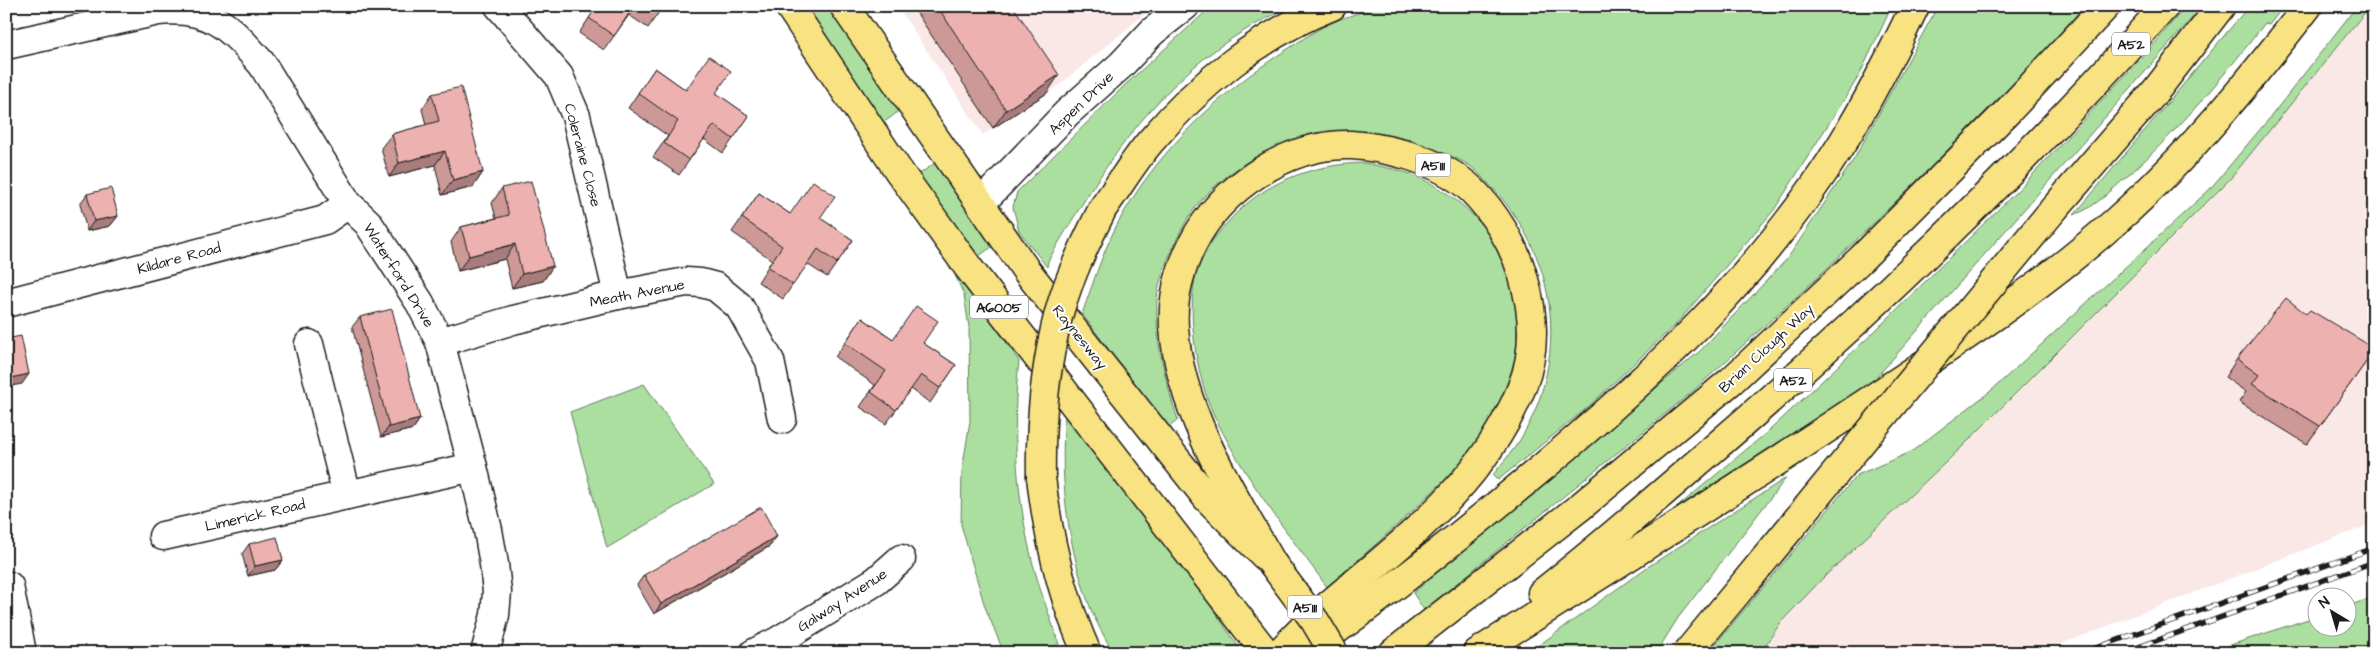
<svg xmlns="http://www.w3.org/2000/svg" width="2380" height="659" font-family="'Architects Daughter',sans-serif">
  <rect width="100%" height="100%" fill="#fff"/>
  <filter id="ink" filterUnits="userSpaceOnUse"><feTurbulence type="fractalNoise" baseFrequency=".02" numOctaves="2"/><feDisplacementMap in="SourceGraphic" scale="10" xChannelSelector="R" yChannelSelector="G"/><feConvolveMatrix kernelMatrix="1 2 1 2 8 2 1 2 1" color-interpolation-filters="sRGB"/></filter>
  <g filter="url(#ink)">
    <g fill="#fae8e7">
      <path d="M897,6h257l-97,81 -74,48z"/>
      <path d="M2359,6h15v517l-336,130h-295l108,-155 141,-108 239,-212z"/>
    </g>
    <g fill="#abdfa0" stroke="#647e5e">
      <path d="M804,6h26l69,105 -17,13z"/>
      <path d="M1212,6h79c-19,10 -39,19 -57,31 -83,53 -138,141 -186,224l-1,6 -28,-36 -6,-24 4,-15 108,-107z"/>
      <path d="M1380,6h512l-33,70 -85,134 -95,111 -92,87 -89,72 -5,-5c9,-12 19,-23 27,-35 29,-47 38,-104 25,-157 -10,-39 -30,-73 -59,-102 -5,-5 -10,-11 -16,-15 -13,-9 -30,-14 -44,-19 -69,-25 -132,-20 -192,24 -27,19 -45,40 -58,70 -8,17 -18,39 -19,59 -2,42 8,80 21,120l-10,8 -86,-114c13,-36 24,-73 44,-105 40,-67 102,-123 168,-164 12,-8 25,-17 39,-23 15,-6 31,-11 47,-16z"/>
      <path d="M1938,6h146l-46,52 -107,109 -114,111 -125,114 -268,218 -11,-17 287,-242 87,-92 67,-100z"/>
      <path d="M2186,6h17l-336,382 -209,135 113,-94 103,-97 148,-146 133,-143z"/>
      <path d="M2249,6h35l-15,19 -4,-2c-42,54 -85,106 -136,152 -18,15 -33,32 -55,40z"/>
      <path d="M2357,6h13l-139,172 -267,267 -142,134 -41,43 -21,31h-52l149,-178 54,-23 81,-62 217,-200 59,-70z"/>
      <path d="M938,161l58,83 -17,12 -61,-81z"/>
      <path d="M1364,163c19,4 40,7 58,16 59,28 99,86 95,153 0,9 0,18 -2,26 -9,36 -28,72 -50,101 -10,13 -24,24 -35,35 -33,32 -68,63 -103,93 -40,-55 -85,-112 -114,-174 -17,-37 -29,-111 -14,-149 7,-17 18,-30 30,-43 34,-39 84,-57 135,-58z"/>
      <path d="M945,253l74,108c-8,66 -2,143 15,207 7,26 17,51 25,76l-8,4 2,5h-49l-19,-46 -24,-82 1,-54 8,-50 -1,-94 -5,-32z"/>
      <path d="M644,384l70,100 -107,64 -37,-136z"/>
      <path d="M1065,416l139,180 38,56 -2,1h-127c-7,-14 -15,-27 -21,-41 -24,-61 -33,-131 -27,-196z"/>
      <path d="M1786,478l-108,140 -22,35h-128l118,-85z"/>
      <path d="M2374,597v56h-167l110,-37 1,10h30v-20z"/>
    </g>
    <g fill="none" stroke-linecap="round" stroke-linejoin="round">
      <defs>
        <g id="street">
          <path d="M499,6l60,70 17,40 42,179"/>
          <path d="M6,45l152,-34c52,-5 71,15 104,53l86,140 20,19 52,80 20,39 33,125 15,63 6,34 3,28 -2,23 -10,38"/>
          <path d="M980,204l87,-91 54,-48 31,-33 33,-26"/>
          <path d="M6,303l319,-83 23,-16"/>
          <path d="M440,342l73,-22 105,-25 68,-13 15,1 15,4 23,19 31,55 12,58"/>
          <path d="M309,344l38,151"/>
          <path d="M163,536l310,-69"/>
          <path d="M6,586h3l13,67"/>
          <path d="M754,653l24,-12 98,-60 25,-22"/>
        </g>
        <g id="primary">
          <path d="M789,6l109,164 70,97 298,386"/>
          <path d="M844,6l182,264 181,228 58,58"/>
        </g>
        <g id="highway">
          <path d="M1103,208c16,-22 30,-46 47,-66 49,-58 111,-108 182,-136"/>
          <path d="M2053,210l101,-117 67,-87"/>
          <path d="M1041,477c7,61 21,120 46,176"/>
          <path d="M1272,563c-40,-70 -93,-153 -98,-236 -2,-29 6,-58 19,-84 28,-55 95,-100 158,-98 18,1 38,5 56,10 23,7 47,18 65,35 23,23 42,55 51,86 11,36 13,75 -1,111 -39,98 -121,156 -198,222 -16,13 -30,29 -45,44"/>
          <path d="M1542,593c56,-44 109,-90 162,-136 163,-140 318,-290 461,-451"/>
          <path d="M1304,653c77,-54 150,-112 222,-172 120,-99 235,-205 317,-339 27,-44 50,-90 72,-136"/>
          <path d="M1393,653l187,-146 151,-126 130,-122 148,-149 97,-104"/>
          <path d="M1477,653c127,-81 255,-161 381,-245 89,-59 178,-116 258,-187 72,-64 133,-139 192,-215"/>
        </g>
      </defs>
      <use href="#street" stroke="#1c1c1c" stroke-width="31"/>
      <use href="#primary" stroke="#1c1c1c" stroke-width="31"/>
      <use href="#highway" stroke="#1c1c1c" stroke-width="31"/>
      <use href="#street" stroke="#fff" stroke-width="28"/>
      <use href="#primary" stroke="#f8e281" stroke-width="28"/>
      <use href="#highway" stroke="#f8e281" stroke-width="28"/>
      <defs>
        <g id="rail">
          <path d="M2082,653l292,-105"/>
          <path d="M2122,653l252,-91"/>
        </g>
      </defs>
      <use href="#rail" stroke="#1c1c1c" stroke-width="5.5"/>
      <use href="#rail" stroke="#fff" stroke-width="4" stroke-dasharray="11" stroke-linecap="butt"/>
      <defs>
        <g id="highway-bridge">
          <path d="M1041,477c-1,-49 3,-99 14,-148 9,-42 29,-83 48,-121"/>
          <path d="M1272,563l43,58 19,32"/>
          <path d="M1687,653l366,-443"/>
        </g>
      </defs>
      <use href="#highway-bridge" stroke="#1c1c1c" stroke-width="31" stroke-linecap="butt"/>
      <use href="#highway-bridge" stroke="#f8e281" stroke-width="28"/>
    </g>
    <g fill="#cc9997" stroke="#1c1c1c">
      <path d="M586,6h77l-15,22 -19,-13 -25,35 -25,-17 15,-22z"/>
      <path d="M912,6h101l34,87 -54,35z"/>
      <path d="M655,68l31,22 30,3 33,23 -26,37 -19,-14 -25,36 -26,-18 15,-21 -40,-28z"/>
      <path d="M432,94l51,78 -10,15 -31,8 -7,-30 -46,12 -8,-29 11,-14 34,-9 -4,-16z"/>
      <path d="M502,188l51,78 -10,15 -31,7 -7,-29 -47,12 -7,-29 10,-15 35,-9 -4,-15z"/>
      <path d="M759,193l31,21 30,4 33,22 -26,37 -20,-13 -24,35 -25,-17 14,-22 -40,-28z"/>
      <path d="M87,194l31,22 -8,10 -23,5 -7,-27z"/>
      <path d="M2306,314l68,37 -67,93 -68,-42 7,-10 -21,-15 12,-18z"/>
      <path d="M360,317l60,102 -7,10 -32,8 -29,-110z"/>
      <path d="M862,318l31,21 30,4 33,22 -26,38 -19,-14 -25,35 -26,-17 15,-22 -40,-28z"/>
      <path d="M777,536l-7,10 -116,68 -17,-29 7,-10z"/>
      <path d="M249,544l34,16 -8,10 -27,6 -6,-22z"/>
    </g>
    <g fill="#a67d7b" stroke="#1c1c1c">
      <path d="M1059,75l-12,18 -54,35 13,-18z"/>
      <path d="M445,151l-10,14 -46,12 10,-14z"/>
      <path d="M483,172l-10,15 -31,8 11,-15z"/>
      <path d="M118,216l-8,10 -23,5 7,-10z"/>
      <path d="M515,244l-10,15 -47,12 11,-15z"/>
      <path d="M553,266l-10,15 -31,7 10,-14z"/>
      <path d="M29,374l-7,10 -16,3v-8z"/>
      <path d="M420,419l-7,10 -32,8 8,-10z"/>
      <path d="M777,536l-7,10 -116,68 7,-10z"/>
      <path d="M283,560l-8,10 -27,6 7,-10z"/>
    </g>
    <g fill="#edb2b0" stroke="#1c1c1c">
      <path d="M597,6h37l-20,30 -25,-18z"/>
      <path d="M647,6h16l-5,8z"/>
      <path d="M937,6h76l46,69 -53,35z"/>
      <path d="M709,56l22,15 -15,22 33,23 -16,23 -19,-14 -25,35 -25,-17 14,-22 -40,-28 17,-25 31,22z"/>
      <path d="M461,87l22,85 -30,8 -8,-29 -46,12 -7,-29 47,-13 -7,-27z"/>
      <path d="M531,181l22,85 -31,8 -7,-30 -46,12 -8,-29 48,-12 -7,-27z"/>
      <path d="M813,181l22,15 -15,22 33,22 -16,23 -19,-14 -25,36 -25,-18 14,-21 -40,-28 17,-25 31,21z"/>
      <path d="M111,188l7,28 -24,5 -7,-27z"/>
      <path d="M2286,298l20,16 4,-4 64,38v3l-54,75 -68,-42 7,-9 -22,-16z"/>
      <path d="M916,306l22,15 -15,22 33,22 -16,23 -19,-13 -25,35 -25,-18 15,-21 -41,-28 17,-25 31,21z"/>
      <path d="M392,309l28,110 -31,8 -29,-110z"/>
      <path d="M21,336l8,38 -23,5v-40z"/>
      <path d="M761,507l16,29 -116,68 -17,-29z"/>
      <path d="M277,537l6,23 -28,6 -6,-22z"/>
      <path d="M6,635l5,18h-5z"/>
    </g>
  </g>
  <g text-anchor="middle" stroke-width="4" stroke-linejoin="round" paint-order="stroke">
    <g fill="#fff" stroke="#606060" stroke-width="1">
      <rect x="2112" y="32.5" width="38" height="23" rx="4"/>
      <rect x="1415.5" y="153.5" width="35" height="23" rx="4"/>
      <rect x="970" y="295.5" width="58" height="23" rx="4"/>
      <rect x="1774" y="368.5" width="38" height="23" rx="4"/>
      <rect x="1287.5" y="595.5" width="35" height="23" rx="4"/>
    </g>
    <g font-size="14" font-weight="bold" fill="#1c1c1c">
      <text x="2131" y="49">A52</text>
      <text x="1433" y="170">A5111</text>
      <text x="999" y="312">A6005</text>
      <text x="1793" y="385">A52</text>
      <text x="1305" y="612">A5111</text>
    </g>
    <g font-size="15" fill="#1c1c1c" stroke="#fff">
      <text transform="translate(1081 103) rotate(-44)" y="5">Aspen Drive</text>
      <text transform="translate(583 155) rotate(75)" y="5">Coleraine Close</text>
      <text transform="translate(179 258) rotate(-15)" y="5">Kildare Road</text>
      <text transform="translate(399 275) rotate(58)" y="5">Waterford Drive</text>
      <text transform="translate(637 293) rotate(-11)" y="5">Meath Avenue</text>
      <text transform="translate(1080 337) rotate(51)" y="5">Raynesway</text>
      <text transform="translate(1766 348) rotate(-43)" y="5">Brian Clough Way</text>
      <text transform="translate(255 515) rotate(-13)" y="5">Limerick Road</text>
      <text transform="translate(842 600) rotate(-33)" y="5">Galway Avenue</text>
    </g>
  </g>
  <rect width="2380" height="659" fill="none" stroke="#fff" stroke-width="25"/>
  <rect x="12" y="12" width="2355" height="634" fill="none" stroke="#1c1c1c" stroke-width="2" filter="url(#ink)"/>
  <g transform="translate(2332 612) rotate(322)"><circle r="24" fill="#ffffff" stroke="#a4a4a4"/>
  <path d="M0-4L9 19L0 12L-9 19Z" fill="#1c1c1c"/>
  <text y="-8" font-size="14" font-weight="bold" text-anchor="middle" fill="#1c1c1c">N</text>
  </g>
</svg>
